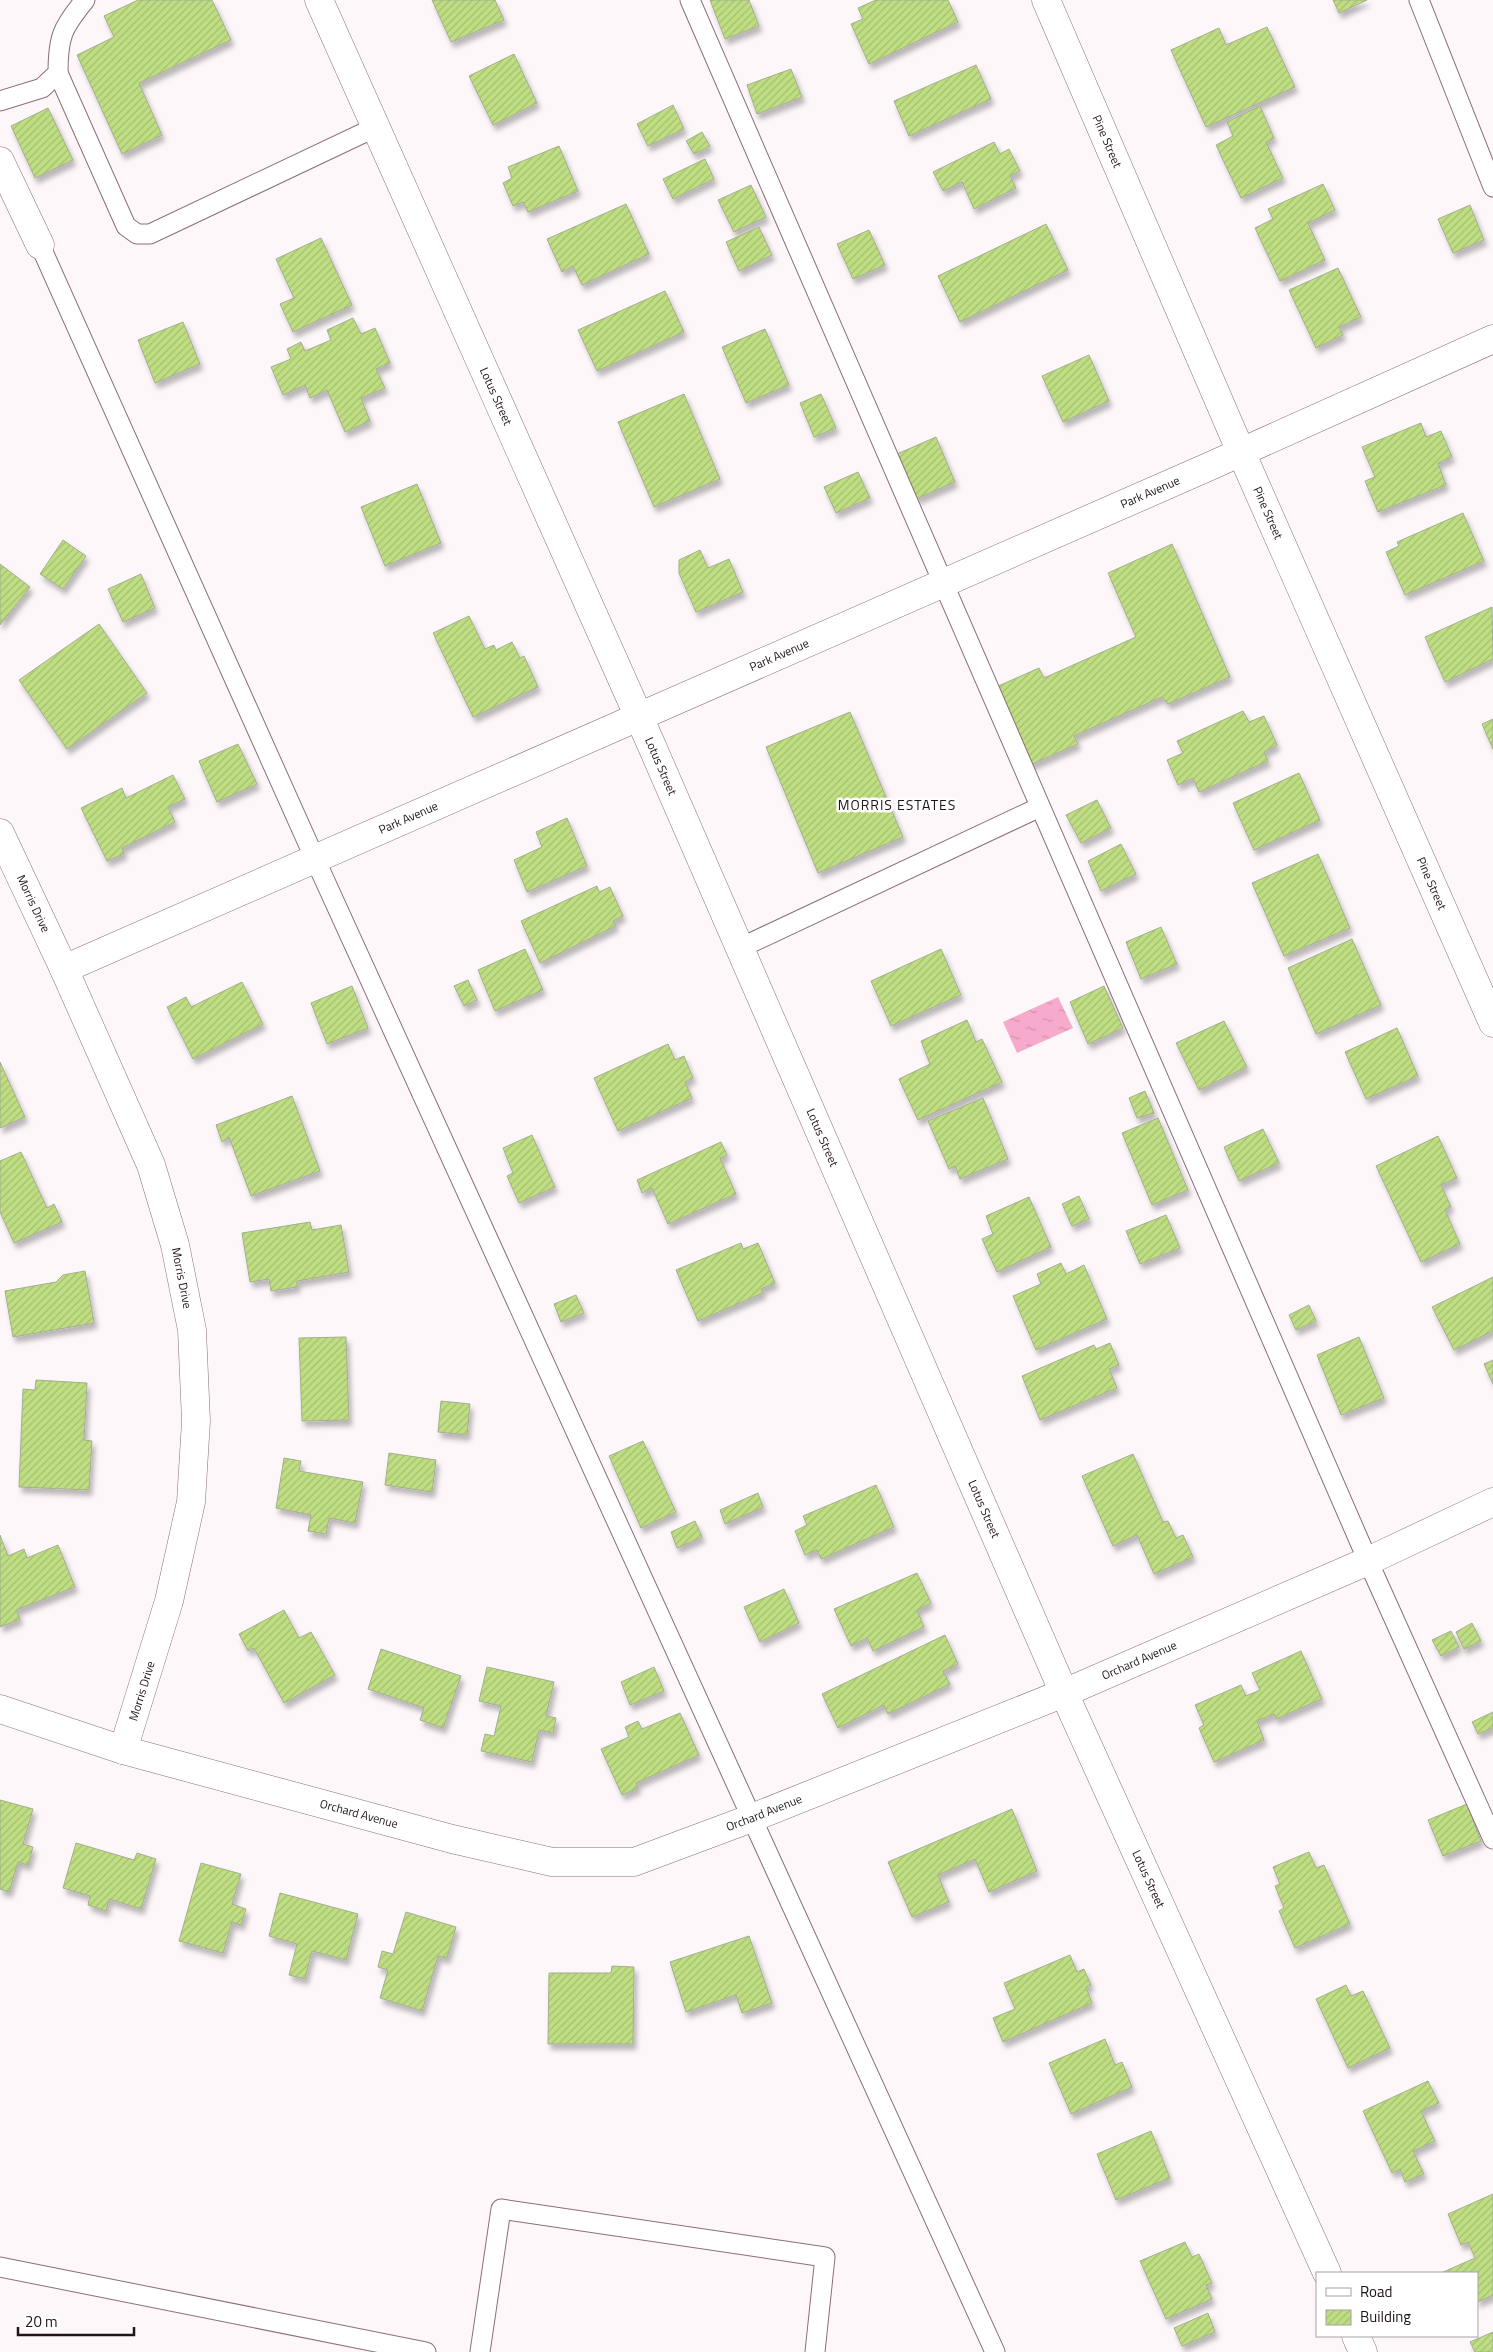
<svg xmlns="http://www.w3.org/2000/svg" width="1493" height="2352" font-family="'Titillium Web',sans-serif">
  <defs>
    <pattern id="water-ripples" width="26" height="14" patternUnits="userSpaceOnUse" patternTransform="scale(1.25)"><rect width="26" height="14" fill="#f6aacc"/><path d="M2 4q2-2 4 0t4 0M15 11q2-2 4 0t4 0" fill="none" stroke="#d391af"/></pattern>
    <pattern id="building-hatch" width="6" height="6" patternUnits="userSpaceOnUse" patternTransform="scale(1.25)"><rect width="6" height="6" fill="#bfde82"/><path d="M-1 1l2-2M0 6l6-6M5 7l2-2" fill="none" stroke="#a4be70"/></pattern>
    <filter id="shadow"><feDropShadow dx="3" dy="5.5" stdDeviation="2.5" flood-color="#0004"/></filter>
  </defs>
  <rect width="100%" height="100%" fill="#fef7fa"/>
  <path fill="url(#water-ripples)" d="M1058,997l15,31 -56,25 -14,-31z"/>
  <g fill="url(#building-hatch)" stroke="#a2ae90" filter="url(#shadow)">
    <path d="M138,0h74l19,40 -92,43 23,52 -40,19 -45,-99 37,-18 -10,-21z"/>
    <path d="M432,0h63l9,20 -53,22z"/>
    <path d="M710,0h39l10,26 -34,13z"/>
    <path d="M876,0h72l10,22 -89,42 -18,-40 12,-5 -5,-11z"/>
    <path d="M1333,0h34l-28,13z"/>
    <path d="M1267,27l28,60 -89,40 -35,-77 48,-22 7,17z"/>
    <path d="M514,54l23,49 -44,22 -24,-49z"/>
    <path d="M976,65l15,34 -82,37 -15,-35z"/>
    <path d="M791,69l11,28 -45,17 -10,-29z"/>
    <path d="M673,105l11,24 -36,17 -11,-22z"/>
    <path d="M1260,106l14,32 -8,4 17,36 -42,20 -25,-53 17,-9 -6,-14z"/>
    <path d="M48,108l25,52 -38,18 -24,-52z"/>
    <path d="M702,132l8,14 -16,8 -8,-13z"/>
    <path d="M994,142l6,12 9,-5 11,22 -10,5 6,12 -42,21 -12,-27 -19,9 -10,-19z"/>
    <path d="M559,146l19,45 -50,21 -5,-10 -10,4 -10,-23 9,-5 -4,-11z"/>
    <path d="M705,159l9,20 -41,20 -10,-20z"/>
    <path d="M1323,184l12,26 -27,13 17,37 -45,21 -25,-53 18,-9 -5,-10z"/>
    <path d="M751,185l15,32 -32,15 -16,-32z"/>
    <path d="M626,204l23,50 -67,31 -9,-19 -11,6 -15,-33z"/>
    <path d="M1470,205l14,35 -31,13 -15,-34z"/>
    <path d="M1046,224l22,46 -108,52 -22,-46z"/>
    <path d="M759,227l13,28 -33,16 -13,-29z"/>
    <path d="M869,230l16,35 -32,14 -16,-35z"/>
    <path d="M321,238l31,67 -59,27 -13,-28 14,-6 -18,-39z"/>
    <path d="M1338,268l23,49 -22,10 4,8 -27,13 -27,-58z"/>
    <path d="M665,291l19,41 -87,39 -19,-41z"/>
    <path d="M353,318l8,16 14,-6 15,35 -14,6 9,19 -24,10 9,23 -25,11 -18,-42 -17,8 -5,-13 -22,10 -12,-28 20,-8 -4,-10 14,-7 4,9 26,-11 -4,-10z"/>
    <path d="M183,322l17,42 -45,19 -17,-43z"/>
    <path d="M765,329l24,56 -43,18 -24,-56z"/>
    <path d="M1089,355l20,46 -46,21 -21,-46z"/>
    <path d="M684,394l36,85 -66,28 -36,-85z"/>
    <path d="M821,394l15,34 -22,9 -14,-34z"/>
    <path d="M1421,423l5,14 15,-6 11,26 -14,6 8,22 -68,27 -13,-31 10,-4 -13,-30z"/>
    <path d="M936,437l19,45 -39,17 -19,-45z"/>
    <path d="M858,472l12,26 -34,15 -12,-26z"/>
    <path d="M417,484l24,59 -56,23 -24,-59z"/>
    <path d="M1463,513l21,48 -79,34 -19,-43 13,-6 -2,-4z"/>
    <path d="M63,540l23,16 -23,33 -23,-15z"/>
    <path d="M1172,544l58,133 -62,27 -6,-7 -88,39 4,8 -48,21 -34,-78 43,-19 5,10 92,-41 -28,-64z"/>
    <path d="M700,550l8,18 21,-9 14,33 -47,20 -17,-39v-13z"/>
    <path d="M0,564l30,23 -30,38z"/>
    <path d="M141,574l14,34 -32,14 -15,-33z"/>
    <path d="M1492,607l1,52 -48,23 -20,-45z"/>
    <path d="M469,616l16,33 9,-4 2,5 16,-8 8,16 4,-2 14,31 -65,30 -40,-84z"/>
    <path d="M99,624l48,69 -80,56 -48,-69z"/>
    <path d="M1243,711l6,11 15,-6 13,29 -13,7 4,9 -69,31 -6,-14 -15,7 -11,-25 16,-7 -6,-12z"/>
    <path d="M850,712l53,125 -85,36 -52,-126z"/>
    <path d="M1493,719v30l-11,-25z"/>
    <path d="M238,744l19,40 -40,18 -18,-41z"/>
    <path d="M1299,773l21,47 -66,30 -21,-47z"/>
    <path d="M173,775l12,24 -17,8 7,15 -53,26 2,6 -17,7 -26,-53 41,-20 4,10z"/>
    <path d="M1097,800l14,28 -30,15 -15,-28z"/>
    <path d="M567,818l20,48 -60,26 -13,-32 28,-13 -6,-15z"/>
    <path d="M1121,844l15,30 -35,17 -13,-30z"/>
    <path d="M1318,854l32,74 -66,28 -32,-73z"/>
    <path d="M597,886l2,6 11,-5 13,29 -10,5 3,5 -76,37 -19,-42z"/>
    <path d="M1161,927l16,37 -36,15 -15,-37z"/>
    <path d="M1352,939l29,66 -65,29 -28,-66z"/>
    <path d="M525,949l18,41 -48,21 -17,-41z"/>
    <path d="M941,949l20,46 -70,31 -20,-45z"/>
    <path d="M468,980l9,20 -13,6 -10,-20z"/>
    <path d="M242,982l21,42 -70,35 -26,-52 19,-10 5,10z"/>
    <path d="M352,986l16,42 -41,16 -16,-41z"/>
    <path d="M1104,986l19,42 -35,16 -18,-42z"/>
    <path d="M967,1020l9,22 6,-3 20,43 -84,38 -19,-41 31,-15 -9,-23z"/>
    <path d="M1224,1021l23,46 -48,23 -23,-47z"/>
    <path d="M1397,1028l21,48 -52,23 -21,-47z"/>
    <path d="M668,1044l7,16 9,-4 9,22 -8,4 7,16 -74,33 -24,-53z"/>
    <path d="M0,1062l25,55 -25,11z"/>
    <path d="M1145,1091l9,22 -17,5 -8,-20z"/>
    <path d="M292,1096l28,75 -69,25 -22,-59 -7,5 -6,-17z"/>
    <path d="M983,1098l25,61 -48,20 -5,-13 -6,3 -21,-48z"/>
    <path d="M1158,1118l30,72 -36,15 -30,-72z"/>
    <path d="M1263,1129l16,34 -40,18 -15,-34z"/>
    <path d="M532,1135l23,52 -36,16 -12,-27 6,-3 -10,-25z"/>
    <path d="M1438,1136l19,42 -16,7 10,22 -6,3 15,34 -39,18 -45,-96z"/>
    <path d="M721,1142l6,13 -7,3 16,36 -68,30 -16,-36 -10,5 -5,-13z"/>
    <path d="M21,1152l26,56 7,-4 8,18 -48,21 -14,-31v-51z"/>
    <path d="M1079,1196l10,23 -17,7 -10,-22z"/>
    <path d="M1029,1197l22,50 -54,25 -15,-33 11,-5 -7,-18z"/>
    <path d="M1166,1215l14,33 -40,16 -14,-33z"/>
    <path d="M310,1222l2,8 29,-5 8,47 -52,9v6l-26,4 -2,-12 -19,3 -8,-49z"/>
    <path d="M741,1243l2,6 15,-6 17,40 -14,6 2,4 -65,28 -22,-51z"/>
    <path d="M1061,1263l5,11 18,-9 23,54 -71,31 -23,-54 28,-12 -4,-10z"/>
    <path d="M85,1271l9,52 -81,14 -8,-46 51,-9 7,-7z"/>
    <path d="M1493,1277v54l-39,19 -22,-43z"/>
    <path d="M576,1295l8,18 -23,9 -7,-18z"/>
    <path d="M1309,1305l7,16 -20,9 -7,-15z"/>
    <path d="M346,1337l3,83 -47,1 -3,-83z"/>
    <path d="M1359,1337l25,61 -43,17 -24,-60z"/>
    <path d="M1110,1343l9,22 -10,4 8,19 -77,32 -18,-44 72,-31 2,4z"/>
    <path d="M1493,1360v24l-9,-20z"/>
    <path d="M36,1380l51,3 -3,57 8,1 -3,49 -70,-3 4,-98 12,1z"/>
    <path d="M441,1401l29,3 -3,31 -29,-3z"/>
    <path d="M643,1441l33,71 -35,16 -32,-72z"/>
    <path d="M389,1453l47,7 -4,32 -47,-7z"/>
    <path d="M1133,1454l30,68 5,-1 8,17 7,-3 10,22 -39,17 -17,-39 -24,11 -31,-70z"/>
    <path d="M284,1458l17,3 -2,10 64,11 -8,41 -26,-5 -3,16 -18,-3 3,-16 -35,-7z"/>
    <path d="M876,1485l18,42 -73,32 -4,-9 -12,5 -10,-24 12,-6 -4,-9z"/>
    <path d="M758,1493l5,14 -38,17 -5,-14z"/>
    <path d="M695,1521l7,16 -25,11 -6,-16z"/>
    <path d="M0,1535l8,21 16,-7 3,9 31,-13 17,42 -59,23 4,9 -20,8z"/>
    <path d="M917,1573l14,30 -14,7 7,17 -51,24 -6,-13 -16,8 -17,-37z"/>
    <path d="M784,1589l15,34 -39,19 -16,-35z"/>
    <path d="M284,1610l15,28 12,-6 24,43 -51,28 -30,-55 -6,3 -9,-17z"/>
    <path d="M1472,1623l9,18 -17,8 -8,-17z"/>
    <path d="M1451,1631l8,16 -18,9 -9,-16z"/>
    <path d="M945,1635l13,29 -15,7 7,13 -62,30 -4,-9 -46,23 -16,-34z"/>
    <path d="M381,1649l80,27 -18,52 -23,-8 4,-12 -56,-19z"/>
    <path d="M1301,1651l21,48 -46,20 -2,-5 -17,7 7,19 -50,22 -15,-34 5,-3 -9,-20 46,-20 5,11 14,-6 -8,-17z"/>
    <path d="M487,1667l67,15 -8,34 10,2 -3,15 -14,-3 -7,32 -51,-11 4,-17 9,2 7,-30 -22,-5z"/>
    <path d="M654,1667l10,24 -34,14 -9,-23z"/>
    <path d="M1493,1712v16l-15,6 -6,-12z"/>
    <path d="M680,1713l19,42 -63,28 2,5 -16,7 -21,-46 28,-12 -4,-10 13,-6 4,8z"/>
    <path d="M0,1800l33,9 -10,35 10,3 -5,18 -10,-3 -9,30 -9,-3z"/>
    <path d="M1467,1804l14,37 -38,15 -15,-36z"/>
    <path d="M1012,1809l25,62 -48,21 -14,-33 -37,16 11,27 -37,15 -24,-55z"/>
    <path d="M76,1843l58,17 3,-7 19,6 -15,50 -32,-10 -3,12 -18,-6 2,-9 -27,-8z"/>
    <path d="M1309,1852l7,16 8,-3 26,59 -55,24 -16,-37 5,-3 -9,-22 5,-2 -7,-17z"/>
    <path d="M201,1863l40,11 -9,30 14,5 -5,16 -9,-3 -9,31 -44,-12z"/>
    <path d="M280,1893l78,21 -12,46 -34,-9 -7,28 -16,-4 8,-31 -28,-8z"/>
    <path d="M406,1912l50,15 -9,31 -9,-2 -16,55 -42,-13 8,-28 -10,-3 4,-16 11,3z"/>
    <path d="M749,1936l23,67 -30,10 -6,-18 -50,17 -16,-50z"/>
    <path d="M1070,1955l7,17 7,-3 7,16 -5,2 6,16 -89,39 -10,-24 22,-9 -11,-26z"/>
    <path d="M612,1966l22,1 -1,77h-85l1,-71h62z"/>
    <path d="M1346,1985l5,11 12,-5 27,57 -42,20 -32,-69z"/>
    <path d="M1105,2039l10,26 7,-3 10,25 -61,27 -22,-51z"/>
    <path d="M1428,2081l11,22 -18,8 14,30 -22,10 11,23 -19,8 -5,-13 -8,4 -29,-62z"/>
    <path d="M1151,2131l19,47 -54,22 -19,-46z"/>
    <path d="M1493,2194v101l-16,7v-29h-36l34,-15 -7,-16 -7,3 -13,-31z"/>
    <path d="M1185,2242l7,15 7,-3 13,29 -6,2 6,14 -46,20 -26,-58z"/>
    <path d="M1208,2313l7,19 -33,14 -8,-18z"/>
    <path d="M1493,2332v20h-18l-5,-10z"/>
  </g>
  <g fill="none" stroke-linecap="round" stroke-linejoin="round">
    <defs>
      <g id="service">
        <path d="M690,0l678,1561 125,278"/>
        <path d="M1419,0l74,187"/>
        <path d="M58,73l68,153 11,8h13l226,-107"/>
        <path d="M0,101l42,-13 16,-15c0,-36 4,-45 27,-73"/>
        <path d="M40,245l275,614 680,1493"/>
        <path d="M740,948l300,-141"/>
        <path d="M0,2267l426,85"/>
        <path d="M480,2352l21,-143 324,48 -10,95"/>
      </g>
      <g id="minor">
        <path id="s1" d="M319,0l332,744 413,949 263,580"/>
        <path id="s2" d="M1046,0l195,452 252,571"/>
        <path d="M0,161l40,84"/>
        <path id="s3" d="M0,833l64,136 87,196 24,80 17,85 4,91 -5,81 -22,99 -46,149"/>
        <path id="s4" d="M64,969l1144,-502 285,-128"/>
        <path id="s5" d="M0,1709l123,41 329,89 100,23h82l118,-44 312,-125 304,-132 125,-59"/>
        <path d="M1356,2336l7,16"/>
      </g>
    </defs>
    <use href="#service" stroke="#8c6d7a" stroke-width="21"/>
    <use href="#minor" stroke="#8c6d7a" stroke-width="29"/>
    <use href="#service" stroke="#fff" stroke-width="19"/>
    <use href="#minor" stroke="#fff" stroke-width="28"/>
  </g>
  <g text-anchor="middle" stroke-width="5" stroke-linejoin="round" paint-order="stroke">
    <g font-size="12" fill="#201419" stroke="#fff">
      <text dy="4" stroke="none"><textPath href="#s2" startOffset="154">Pine Street</textPath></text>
      <text dy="4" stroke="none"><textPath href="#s1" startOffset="434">Lotus Street</textPath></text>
      <text dy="4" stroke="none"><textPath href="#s4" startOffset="1186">Park Avenue</textPath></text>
      <text dy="4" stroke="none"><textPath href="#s2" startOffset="559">Pine Street</textPath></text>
      <text dy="4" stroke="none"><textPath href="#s4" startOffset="781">Park Avenue</textPath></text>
      <text dy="4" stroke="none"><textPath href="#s1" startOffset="839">Lotus Street</textPath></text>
      <text dy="4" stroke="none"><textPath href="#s4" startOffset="376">Park Avenue</textPath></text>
      <text dy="4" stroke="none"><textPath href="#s2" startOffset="964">Pine Street</textPath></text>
      <text dy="4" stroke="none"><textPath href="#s3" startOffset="78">Morris Drive</textPath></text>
      <text dy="4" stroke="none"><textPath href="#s1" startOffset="1244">Lotus Street</textPath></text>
      <text dy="4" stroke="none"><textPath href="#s3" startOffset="482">Morris Drive</textPath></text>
      <text dy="4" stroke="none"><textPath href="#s1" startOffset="1649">Lotus Street</textPath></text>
      <text dy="4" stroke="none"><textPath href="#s5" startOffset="1199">Orchard Avenue</textPath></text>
      <text transform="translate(142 1691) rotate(-73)" y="4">Morris Drive</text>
      <text dy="4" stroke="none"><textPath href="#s5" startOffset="794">Orchard Avenue</textPath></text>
      <text dy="4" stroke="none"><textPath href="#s5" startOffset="374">Orchard Avenue</textPath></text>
      <text dy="4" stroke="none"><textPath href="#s1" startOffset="2054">Lotus Street</textPath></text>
    </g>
    <g font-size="14" letter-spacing="1" fill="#201419" stroke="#fff">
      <text x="897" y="810">MORRIS ESTATES</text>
    </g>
  </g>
  <rect x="1316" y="2272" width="162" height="65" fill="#ffffff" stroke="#a6a1a3"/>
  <rect x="1326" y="2288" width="25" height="8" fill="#ffffff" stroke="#a6a1a3"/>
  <text x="1360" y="2297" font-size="15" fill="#201419">Road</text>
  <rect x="1326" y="2310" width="25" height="15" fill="url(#building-hatch)" stroke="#a6a1a3"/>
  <text x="1360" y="2322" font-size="15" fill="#201419">Building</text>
  <path d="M18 2327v8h116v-8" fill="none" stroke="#201419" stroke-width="2.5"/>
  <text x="25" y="2327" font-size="15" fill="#201419" stroke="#ffffff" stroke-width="4" paint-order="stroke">20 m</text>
</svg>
